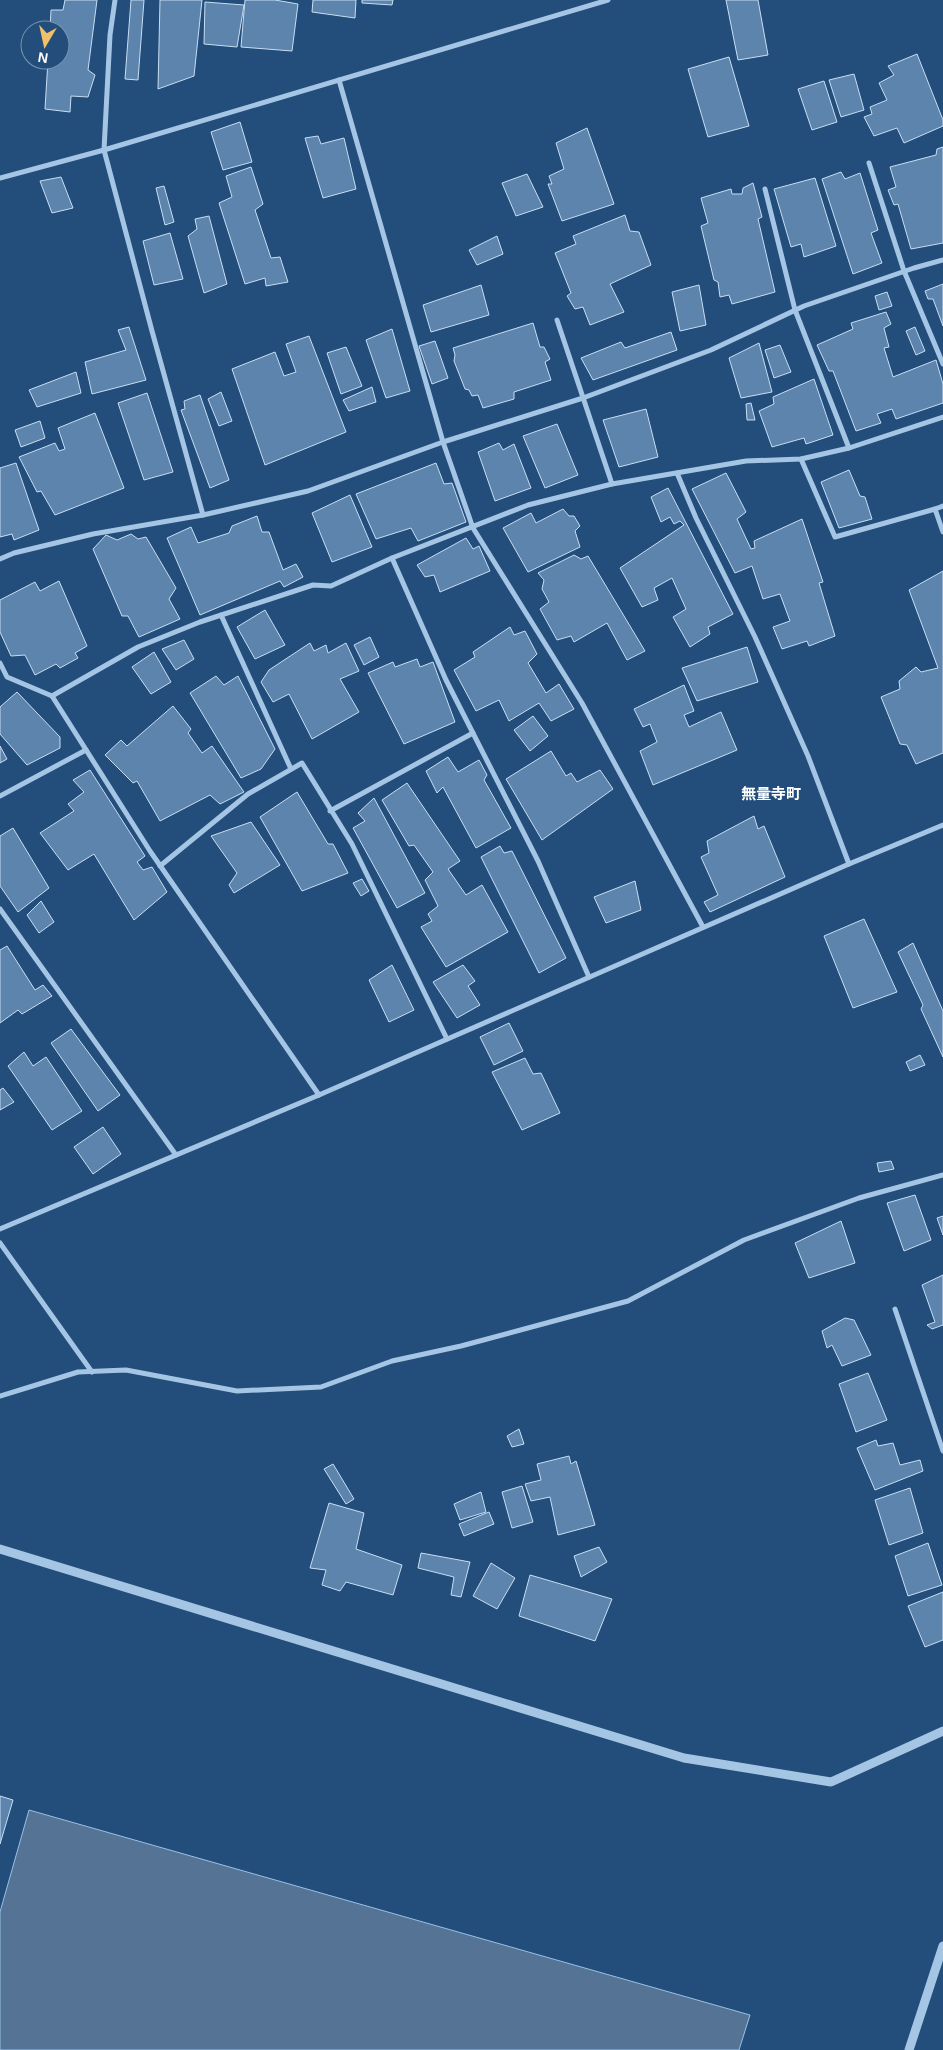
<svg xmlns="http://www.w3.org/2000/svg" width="943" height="2050" font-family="Helvetica,'Noto Sans JP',sans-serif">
  <rect width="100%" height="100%" fill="#234d7a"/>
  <path fill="#557495" stroke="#99c1e6" d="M29,1810l721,205 -11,35h-739v-138z"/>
  <g fill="#5c84ac" stroke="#c8def4">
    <path d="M65,0h32l-9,70 7,5 -7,22 -17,-1 -1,16 -25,-3 3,-49h12v-30h-10l1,-20h12z"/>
    <path d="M131,0h13l-6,80 -13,-1z"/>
    <path d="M160,0h42l-8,76 -36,13z"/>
    <path d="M245,0h30l23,4 -6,47 -51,-4z"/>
    <path d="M313,0h43l-1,18 -43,-6z"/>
    <path d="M362,0h31l-1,5 -30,-2z"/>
    <path d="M726,0h32l10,55 -30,5z"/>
    <path d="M205,2l39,3 -7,42 -33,-3z"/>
    <path d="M917,54l26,66v6l-39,17 -7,-15 -23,8 -10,-19 8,-3 -2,-7 17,-7 -8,-17 15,-8 -6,-9z"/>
    <path d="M729,57l20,69 -41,11 -20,-68z"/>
    <path d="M854,74l10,36 -23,7 -12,-37z"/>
    <path d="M824,81l13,41 -25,8 -14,-41z"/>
    <path d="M240,122l12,40 -29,8 -12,-38z"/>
    <path d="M587,128l27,76 -52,17 -14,-37h4l-3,-8 15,-7 -8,-26z"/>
    <path d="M318,136l3,8 23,-6 12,51 -33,9 -18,-60z"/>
    <path d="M943,147v96l-32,6 -13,-45 -4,1 -6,-15 8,-3 -6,-20 46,-12 1,-6z"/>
    <path d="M251,167l12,37 -8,6 16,48 9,-1 8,25 -22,4 -1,-8 -20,6 -26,-81 13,-6 -6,-21z"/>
    <path d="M841,172l4,7 15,-6 18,57 -7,3 11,30 -29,11 -31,-95z"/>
    <path d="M527,174l16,33 -27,9 -14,-33z"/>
    <path d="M61,177l12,31 -21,5 -12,-32z"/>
    <path d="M815,178l21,68 -32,11 -3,-13 -10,3 -17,-58z"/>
    <path d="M753,183l9,34 -4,2 17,73 -43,12 -3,-9 -9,2 -2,-15 -4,-2 -13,-54 7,-3 -7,-25 30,-9 1,5h10l1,-6z"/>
    <path d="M164,186l10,36 -9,3 -9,-37z"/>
    <path d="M625,215l5,16 9,1 12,33 -41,19 14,28 -34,13 -7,-18 -8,2 -8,-13 4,-3 -16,-40 21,-9 -3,-8z"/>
    <path d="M209,216l18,68 -23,9 -16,-57 9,-7 -2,-10z"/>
    <path d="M170,233l13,46 -29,6 -11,-44z"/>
    <path d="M497,236l6,18 -26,11 -8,-15z"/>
    <path d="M943,284v42l-10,-27h-5l-3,-8z"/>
    <path d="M481,285l8,30 -58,17 -8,-27z"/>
    <path d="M699,285l7,40 -26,6 -8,-39z"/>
    <path d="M887,292l5,14 -13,4 -4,-14z"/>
    <path d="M886,312l5,12 -7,4 5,19 -5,1 9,29 43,-17 7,24v19l-47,16 -4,-10 -15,5 4,9 -25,8 -23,-60h-4l-12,-26 36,-16 -2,-6z"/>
    <path d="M533,323l7,24h4l6,12 -5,3 6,18 -37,12v7l-31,9 -5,-13 -6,1 -3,-6 -4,-1 -11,-28 1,-6 -2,-7z"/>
    <path d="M129,327l17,53 -54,14 -7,-32 41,-12 -8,-20z"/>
    <path d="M915,327l10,24 -9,4 -10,-24z"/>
    <path d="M392,329l18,62 -24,7 -20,-58z"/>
    <path d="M671,332l6,18 -84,30 -12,-22 40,-16 4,6z"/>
    <path d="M309,336l37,96 -81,33 -33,-96 43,-17 9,24 12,-4 -10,-28z"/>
    <path d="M435,341l13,37 -16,6 -13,-38z"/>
    <path d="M759,343l13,49 -31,6 -12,-40z"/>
    <path d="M780,345l11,27 -17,6 -9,-28z"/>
    <path d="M346,347l16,39 -21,8 -14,-41z"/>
    <path d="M76,372l5,21 -44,14 -8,-17z"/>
    <path d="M814,379l19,56 -27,9 -2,-6 -32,9 -13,-36 15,-7 -1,-7z"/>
    <path d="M372,387l4,15 -27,9 -6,-11z"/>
    <path d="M221,392l11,29 -13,5 -11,-27z"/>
    <path d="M147,393l26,79 -29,8 -26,-77z"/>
    <path d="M200,395l29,85 -19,8 -29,-78 4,-1 -1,-8z"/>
    <path d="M751,403l4,17h-8l-1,-16z"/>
    <path d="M646,409l12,48 -39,10 -16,-47z"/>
    <path d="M95,413l29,75 -69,27 -14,-24 -4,1 -18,-35 36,-14 4,8 6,-2 -7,-21z"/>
    <path d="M40,421l5,17 -24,9 -6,-17z"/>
    <path d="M557,424l21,51 -33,13 -22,-52z"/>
    <path d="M499,443l4,7 11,-6 17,44 -36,13 -17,-49z"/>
    <path d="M16,463l23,67 -25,10 -2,-6 -12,3v-69z"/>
    <path d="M436,463l8,21 8,-1 14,39 -48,19 -7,-13 -35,11 -20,-45z"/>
    <path d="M849,470l11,26 5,1 7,22 -33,9 -18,-46z"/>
    <path d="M726,473l20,39 -9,7 14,30 4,-1 -1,-7 48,-22 21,63 -4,1 16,53 -26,10 -2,-5 -25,8 -9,-22 17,-6 -10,-27 -17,5 -11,-33 -17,7 -43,-84z"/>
    <path d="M668,488l65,126 -25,13 2,7 -20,13 -17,-30 13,-8 -14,-31 -18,10 4,12 -16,7 -22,-39 64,-43 -4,-4 -6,3 -4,-7 -9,5 -10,-25z"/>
    <path d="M350,495l22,52 -40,15 -20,-49z"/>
    <path d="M563,509l6,7h5l6,10 -5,5 5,16 -52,25 -25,-44 28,-15 5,10z"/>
    <path d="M257,516l5,16h7l14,38 13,-6 7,13 -19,10 -4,-6 -80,34 -33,-77 24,-11 7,16 31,-10 3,-7z"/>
    <path d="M131,534l7,5 8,-2 30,51 -7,11 11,20 -41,18 -11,-21h-6l-29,-67 13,-14 11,5z"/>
    <path d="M466,538l7,11 6,-3 11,25 -50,21 -6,-17 -9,2 -8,-12z"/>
    <path d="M574,555l7,4 7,-3 57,95 -18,9 -20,-37 -33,19 -3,-6 -14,4 -17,-31 9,-7 -7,-13 2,-9 -6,-7z"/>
    <path d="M943,571v182l-27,11 -9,-19 -7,-1 -19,-47 19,-8 -1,-8 17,-14 5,5 17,-4 -29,-78z"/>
    <path d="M59,581l28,65 -12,7 3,5 -18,10 -4,-4 -21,11 -10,-20 -14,1 -11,-24v-32l35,-18 5,9z"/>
    <path d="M265,610l20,35 -30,14 -18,-32z"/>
    <path d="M510,627l4,8 11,-4 12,23 -9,9 18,30 13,-9 15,25 -23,12 -12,-18 -30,18 -10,-21 -23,11 -22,-41 21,-13 -2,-5z"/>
    <path d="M370,637l9,20 -15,8 -10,-20z"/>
    <path d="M184,640l10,19 -18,11 -14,-21z"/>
    <path d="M310,643l4,8 12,-6 2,8 18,-10 13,28 -19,8 19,33 -47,27 -23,-45 -16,8 -12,-20 8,-12z"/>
    <path d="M747,647l11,35 -61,19 -15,-33z"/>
    <path d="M154,652l17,30 -20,12 -19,-27z"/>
    <path d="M417,659l3,8 13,-5 22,60 -51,22 -36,-71 25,-11 2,5z"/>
    <path d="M216,676l8,9 14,-9 37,73 -14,20 -20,9 -51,-85z"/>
    <path d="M684,685l10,26 -10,4 5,12 32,-15 16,38 -84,35 -13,-34 17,-9 -7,-18 -7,3 -9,-18z"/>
    <path d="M17,692l43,45v11l-33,17 -27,-31v-27z"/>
    <path d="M173,706l18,23 -3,4 14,20 10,-7 32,46 -24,12 -10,-9 -50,26 -23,-40 -4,2 -28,-28 16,-15 6,6z"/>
    <path d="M533,716l15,20 -18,15 -16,-21z"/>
    <path d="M0,746l7,13 -7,4z"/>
    <path d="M551,751l15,25 5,-3 6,9 23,-12 13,19 -71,51 -36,-61z"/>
    <path d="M448,757l10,15 21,-12 8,15 -3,5 27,48 -35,20 -33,-61 -6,6 -11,-22z"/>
    <path d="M90,770l55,86 -8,6 6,8 9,-3 15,25 -33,28 -40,-66 -26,16 -28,-37 34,-22 -6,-7 16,-12 -11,-12z"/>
    <path d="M407,783l53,78 -12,8 18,26 16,-10 26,47 -62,35 -25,-40 11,-6 -4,-7 10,-8 -13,-26 8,-8 -19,-27 -5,1 -27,-46z"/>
    <path d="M297,792l31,52h5l15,29 -46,18 -42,-74z"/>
    <path d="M374,798l51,95 -28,15 -44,-80 12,-7 -7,-8z"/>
    <path d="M754,816l4,13 6,-3 21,51 -75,35 -6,-10 14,-7 -17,-38 8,-4 -2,-12z"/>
    <path d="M251,822l29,43 -46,28 -5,-8 8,-12 -26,-37z"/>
    <path d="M13,828l36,60 -31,24 -18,-26v-50z"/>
    <path d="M500,846l4,7 8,-2 54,107 -27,15 -58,-116z"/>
    <path d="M362,879l7,12 -8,5 -8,-13z"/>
    <path d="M635,881l6,29 -35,13 -12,-26z"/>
    <path d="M41,901l13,21 -15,11 -12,-18z"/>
    <path d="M864,919l33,73 -44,16 -29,-72z"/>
    <path d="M913,943l30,68v46l-22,-48 2,-4 -25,-53z"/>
    <path d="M7,946l28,44 8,-5 9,11 -30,18 -4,-4 -18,13v-73z"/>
    <path d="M392,965l22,45 -25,12 -20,-42z"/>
    <path d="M463,965l12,16 -7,5 12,19 -23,13 -24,-36z"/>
    <path d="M509,1023l14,28 -29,14 -14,-28z"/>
    <path d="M71,1029l49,66 -22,16 -47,-68z"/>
    <path d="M24,1052l9,14 13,-9 36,54 -30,19 -44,-64z"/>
    <path d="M920,1055l5,10 -15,6 -4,-9z"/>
    <path d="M525,1058l8,16 8,-1 19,40 -38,17 -30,-58z"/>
    <path d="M3,1088l11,14 -14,8v-20z"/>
    <path d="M103,1127l18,27 -28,20 -19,-27z"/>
    <path d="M891,1161l3,8 -15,3 -2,-9z"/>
    <path d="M915,1195l16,45 -27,11 -17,-48z"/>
    <path d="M943,1216v19l-6,-17z"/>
    <path d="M841,1221l14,42 -46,15 -14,-35z"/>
    <path d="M943,1275v50l-11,4 -5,-4 8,-3 -13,-37z"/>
    <path d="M845,1318l9,2 17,35 -29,11 -10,-21 -5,3 -5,-17z"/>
    <path d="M868,1373l19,47 -31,12 -17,-48z"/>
    <path d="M519,1429l5,15 -12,3 -5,-11z"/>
    <path d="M876,1440l2,6 15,-3 7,22 20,-5 3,11 -48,19 -18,-42z"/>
    <path d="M569,1456l2,8 5,-3 19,64 -37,10 -8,-38 -19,4 -6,-17 16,-4 -4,-16z"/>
    <path d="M333,1464l21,35 -8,5 -22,-35z"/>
    <path d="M522,1486l11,36 -21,6 -10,-36z"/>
    <path d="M910,1488l13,45 -34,12 -14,-45z"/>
    <path d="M481,1492l5,20 -26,8 -6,-16z"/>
    <path d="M329,1503l35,10 -8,36 46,16 -9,30 -47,-13 -6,9 -18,-6 4,-15 -16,-2z"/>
    <path d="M489,1512l5,12 -30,12 -5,-12z"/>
    <path d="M928,1543l14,42 -34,11 -13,-40z"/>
    <path d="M599,1547l8,15 -26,15 -7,-21z"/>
    <path d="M421,1553l49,9 -9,35 -10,-2 3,-18 -36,-9z"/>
    <path d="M491,1563l24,15 -18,31 -24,-13z"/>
    <path d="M530,1575l82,24 -17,42 -76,-25z"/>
    <path d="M943,1592v48l-18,7 -17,-41z"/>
    <path d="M0,1796l13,4 -13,44z"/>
  </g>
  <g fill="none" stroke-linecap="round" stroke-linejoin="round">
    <g stroke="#a5c5e5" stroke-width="5">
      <path d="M115,0l-5,35 -6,115 48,181 51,184"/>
      <path d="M339,80l104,362 30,86 109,175 121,224"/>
      <path d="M869,163l35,108 39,93"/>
      <path d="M0,178l104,-28 504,-150"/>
      <path d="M765,189l30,121 54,138"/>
      <path d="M557,320l55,164"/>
      <path d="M801,459l34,78 100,-28 8,23"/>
      <path d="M677,473l19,45 59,119 53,119 41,108"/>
      <path d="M935,509l8,-3"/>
      <path d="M392,558l54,122 92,181 51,116"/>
      <path d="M0,559l14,-6 79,-19 110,-19 105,-24 135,-49 140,-44 128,-48 93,-44 110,-38 29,-8"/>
      <path d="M221,615l70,154"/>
      <path d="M0,663l7,14 45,19 98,155 169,244"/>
      <path d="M52,696l86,-49 62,-25 113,-37 18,1 61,-28 136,-53 84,-21 134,-23 55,-2 48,-11 94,-31"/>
      <path d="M0,796l86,-46"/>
      <path d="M330,811l143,-78"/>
      <path d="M160,866l88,-72 54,-31 50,81 95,195"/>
      <path d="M0,909l176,246"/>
      <path d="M0,1229l319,-134 530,-231 94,-39"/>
      <path d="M0,1243l92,129"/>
      <path d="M895,1309l48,142"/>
      <path d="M0,1396l78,-24 48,-2 111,21 84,-4 71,-26 69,-15 167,-45 116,-61 115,-42 84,-23"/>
    </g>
    <g stroke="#a5c5e5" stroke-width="9">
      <path d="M0,1549l684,209 147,24 112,-51"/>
      <path d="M909,2050l34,-104"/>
    </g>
  </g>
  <g text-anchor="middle" stroke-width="4" stroke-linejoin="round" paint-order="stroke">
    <g font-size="15" font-weight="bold" fill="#fff" stroke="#234d7a">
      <text x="771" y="799">無量寺町</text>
    </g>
  </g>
  <g transform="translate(45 45) rotate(189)"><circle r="24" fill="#234d7a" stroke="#7b94af"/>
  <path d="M0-4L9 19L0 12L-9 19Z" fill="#f0c168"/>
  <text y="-8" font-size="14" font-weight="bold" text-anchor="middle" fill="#ffffff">N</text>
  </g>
</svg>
